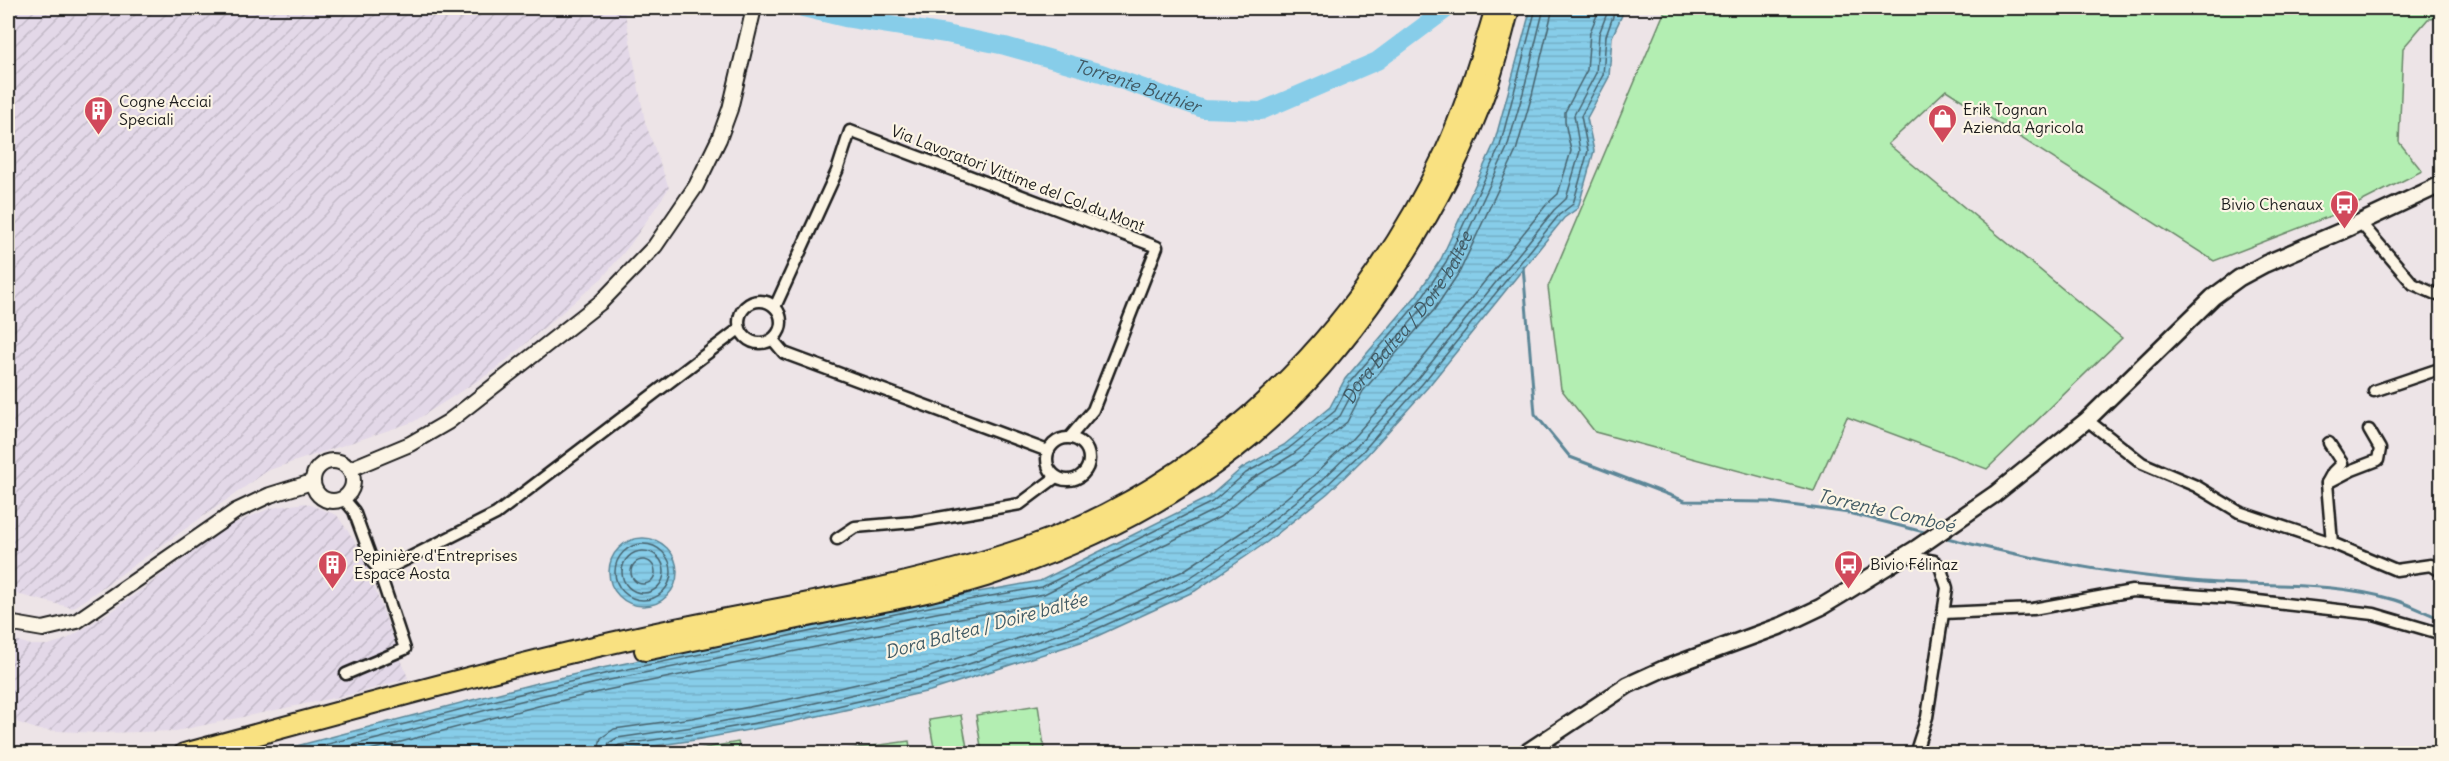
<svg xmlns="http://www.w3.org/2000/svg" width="2449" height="761" font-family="Delius,sans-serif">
  <defs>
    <pattern id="industrial-furrows" width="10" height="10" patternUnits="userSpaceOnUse" patternTransform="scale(1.5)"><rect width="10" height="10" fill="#e3d8e8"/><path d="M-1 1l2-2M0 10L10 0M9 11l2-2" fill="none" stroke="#c2b9c6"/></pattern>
    <pattern id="water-rules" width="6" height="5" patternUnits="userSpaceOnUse" patternTransform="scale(1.5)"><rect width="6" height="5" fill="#87cde9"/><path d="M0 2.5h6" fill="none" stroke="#74afc7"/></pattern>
  </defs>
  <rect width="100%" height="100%" fill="#ede4e7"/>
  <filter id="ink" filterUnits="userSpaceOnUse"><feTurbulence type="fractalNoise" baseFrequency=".0167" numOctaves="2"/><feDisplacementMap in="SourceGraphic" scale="12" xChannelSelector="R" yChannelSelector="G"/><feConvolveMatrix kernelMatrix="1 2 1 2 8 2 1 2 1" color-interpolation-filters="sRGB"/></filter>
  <g filter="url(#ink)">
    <g fill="url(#industrial-furrows)">
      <path d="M8,8h616l21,114 24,66 -39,57 -28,33 -106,91 -83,53 -144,48 -196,138 -65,-16z"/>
      <path d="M305,503l32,12 23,34 48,129 -46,14 -186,39 -76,2 -61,-3 -31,-11v-81l23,7h17l19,-6 48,-30 115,-84 41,-17z"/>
    </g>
    <g fill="#b3eeb2" stroke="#688567" stroke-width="1.5">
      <path d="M1666,8h775l1,10 -14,1 -25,29 -4,94 23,29 -79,40 -129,50 -268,-171 -58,54 234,194 -135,131 -140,-52 -33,74 -219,-59 -34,-43 -13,-102z"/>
      <path d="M1038,705l7,48h-63l-6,-38z"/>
      <path d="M961,715l7,38h-33l-6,-33z"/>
      <path d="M909,741l2,12h-89z"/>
      <path d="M738,742l3,11h-63z"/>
    </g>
    <g fill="url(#water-rules)" stroke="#5c8697" stroke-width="1.5">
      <path d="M1531,8h91v7l-10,22 -3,40 -22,41 7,33 -16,57 -14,10 -136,169 -61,68 -39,38 -61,49 -72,49 -102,47 -163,53 -139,31 -96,18 -96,14h-333l267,-70 69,-16 331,-68 107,-19 169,-84 33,-29 42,-23 46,-38 15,-28 71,-83 25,-37 53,-115z"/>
      <circle cx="643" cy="572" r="34"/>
    </g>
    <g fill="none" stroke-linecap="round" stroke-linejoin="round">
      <g stroke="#47636e" stroke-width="1.5">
        <circle cx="643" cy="572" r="28"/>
        <circle cx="643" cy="572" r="21"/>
        <circle cx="643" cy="572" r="12"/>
        <path d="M290,754l245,-64 69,-16 330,-68 108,-19 170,-85 34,-29 42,-24 47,-38 15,-29 70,-82 26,-38 54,-116 36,-138"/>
        <path id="s1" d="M320,754l216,-57 69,-16 331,-68 108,-19 172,-85 34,-29 42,-25 48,-39 16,-30 70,-82 26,-38 55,-118 16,-55 21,-85"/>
        <path d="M355,754l183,-48 69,-16 330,-68 110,-19 173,-86 35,-30 42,-24 50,-41 16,-31 71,-81 26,-39 56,-120 16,-56 21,-87"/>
        <path d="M597,754l4,-16 13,-9 78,-11 94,-18 138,-31 160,-52 99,-46 71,-47 59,-48 38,-36 60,-67 136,-169 11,-10 13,-43 -6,-29v-10l22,-42 3,-38 10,-24"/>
        <path d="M606,754l3,-11 8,-5 76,-11 95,-18 138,-31 161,-53 101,-46 71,-48 60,-48 38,-37 61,-67 136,-169 12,-11 14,-48 -6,-36 22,-42 3,-39 10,-26"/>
        <path d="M613,754l2,-6 4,-3 75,-11 96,-17 138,-32 162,-53 102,-46 72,-49 60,-49 39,-37 60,-68 136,-168 14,-11 15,-53 -7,-35 22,-41 3,-39 10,-28"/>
      </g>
      <g stroke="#5c8697" stroke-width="3">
        <path d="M1523,266l12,148 35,43 115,44 84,1 80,11 79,20"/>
        <path d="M1943,537c86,22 172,38 261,45 63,5 129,-1 191,18 16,5 31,13 47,19"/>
      </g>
      <path stroke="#87cde9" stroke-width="18" id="s2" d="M803,8l42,10 101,16 59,12 96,27 102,36 58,2 116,-50 71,-53"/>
      <defs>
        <g id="minor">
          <path d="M2360,222l53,62 29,13"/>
          <circle cx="760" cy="322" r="21"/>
          <path d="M775,307l62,-136 13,-40 307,116 -64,163 -23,27"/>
          <path d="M773,340l11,13 264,98"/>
          <path d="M2374,391l68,-23"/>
          <path d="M2087,420l55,43 54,23 43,26 93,31 64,27 35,-5 11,7"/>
          <circle cx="1068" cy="459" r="21"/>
          <path d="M2329,443l13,20 -9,9 -6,11 5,60"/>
          <path d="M2327,483l25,-13 26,-10 2,-11 -11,-19"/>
          <path d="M343,498l11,13 19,52 5,5"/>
          <path d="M837,539l18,-12 59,-5 106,-18 36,-27"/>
          <path d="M1908,553l4,4 22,4 6,5 7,22 -20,129 -12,37"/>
          <path d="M1943,613l90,-4 99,-18 99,7 143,16 68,20"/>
          <path d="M346,674l59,-25 -27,-81 17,-3 101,-51 243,-185"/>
        </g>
        <g id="tertiary">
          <circle cx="333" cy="481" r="20"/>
          <path d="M350,469l60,-25 38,-22 153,-120 54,-56 41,-60 23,-47 11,-30 24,-101"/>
          <path d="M8,623l35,6 34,-8 159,-110 34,-16 42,-13"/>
        </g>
        <path id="secondary" d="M1524,754l104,-69 35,-16 120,-44 38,-18 28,-17 68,-42 78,-54 92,-74 126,-123 26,-19 26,-14 79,-34 98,-46"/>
        <g id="motorway">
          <path d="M645,650c61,-13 122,-25 182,-38 54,-10 107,-20 159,-36 89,-29 174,-69 248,-127 109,-85 207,-233 253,-363 9,-26 15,-53 22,-78"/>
          <path d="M184,754c154,-41 307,-85 463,-119 127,-27 256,-45 379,-87 187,-64 336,-218 419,-395 21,-46 37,-97 51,-145"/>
        </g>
      </defs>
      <use href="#minor" stroke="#1c1c1c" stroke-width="15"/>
      <use href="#tertiary" stroke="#1c1c1c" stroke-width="18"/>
      <use href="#secondary" stroke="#1c1c1c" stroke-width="20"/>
      <use href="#motorway" stroke="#1c1c1c" stroke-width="24"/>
      <use href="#minor" stroke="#fcf5e5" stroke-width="10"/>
      <use href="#tertiary" stroke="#fcf5e5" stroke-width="14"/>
      <use href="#secondary" stroke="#fcf5e5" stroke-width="15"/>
      <use href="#motorway" stroke="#f9e181" stroke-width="20"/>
    </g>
  </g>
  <defs>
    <symbol id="building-pin" viewBox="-11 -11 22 30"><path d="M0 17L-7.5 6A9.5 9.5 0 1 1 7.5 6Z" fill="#d1495b" stroke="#fcf5e5"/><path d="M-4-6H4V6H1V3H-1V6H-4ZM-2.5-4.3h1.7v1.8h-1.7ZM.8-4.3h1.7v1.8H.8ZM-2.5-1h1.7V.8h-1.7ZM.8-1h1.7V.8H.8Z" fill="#fff"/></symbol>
    <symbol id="shop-pin" viewBox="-11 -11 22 30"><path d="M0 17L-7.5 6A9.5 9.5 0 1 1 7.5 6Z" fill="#d1495b" stroke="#fcf5e5"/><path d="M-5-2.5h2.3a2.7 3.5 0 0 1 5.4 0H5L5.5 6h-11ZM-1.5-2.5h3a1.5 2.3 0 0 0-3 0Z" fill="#fff"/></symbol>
    <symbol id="bus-pin" viewBox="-11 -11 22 30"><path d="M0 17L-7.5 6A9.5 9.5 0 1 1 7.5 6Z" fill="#d1495b" stroke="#fcf5e5"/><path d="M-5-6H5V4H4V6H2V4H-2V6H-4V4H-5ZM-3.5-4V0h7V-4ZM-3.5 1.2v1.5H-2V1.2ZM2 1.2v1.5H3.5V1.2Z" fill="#fff"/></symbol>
  </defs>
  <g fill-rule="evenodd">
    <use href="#building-pin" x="82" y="94" width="33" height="45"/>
    <use href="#shop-pin" x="1926" y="102" width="33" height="45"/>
    <use href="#bus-pin" x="2328" y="188" width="33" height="45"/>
    <use href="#building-pin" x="316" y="548" width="33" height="45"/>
    <use href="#bus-pin" x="1832" y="548" width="33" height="45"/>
  </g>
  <g text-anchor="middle" stroke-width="4.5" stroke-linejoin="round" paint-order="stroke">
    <g font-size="16" fill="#1c1c1c" stroke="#fcf5e5" text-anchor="start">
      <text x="119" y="107">Cogne Acciai<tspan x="119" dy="18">Speciali</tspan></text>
      <text x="1963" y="115">Erik Tognan<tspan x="1963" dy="18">Azienda Agricola</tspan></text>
      <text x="2323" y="210" text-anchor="end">Bivio Chenaux</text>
      <text x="354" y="561">Pepinière d'Entreprises<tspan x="354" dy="18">Espace Aosta</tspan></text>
      <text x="1870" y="570">Bivio Félinaz</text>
    </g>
    <g font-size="16" fill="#1c1c1c" stroke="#fcf5e5">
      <text transform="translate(1018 178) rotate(21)" y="6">Via Lavoratori Vittime del Col du Mont</text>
    </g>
    <g font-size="18" font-style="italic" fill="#415a64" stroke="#fcf5e5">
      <text dy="6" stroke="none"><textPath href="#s2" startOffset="344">Torrente Buthier</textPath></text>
      <text dy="6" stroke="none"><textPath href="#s1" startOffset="1209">Dora Baltea / Doire baltée</textPath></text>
      <text transform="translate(1886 511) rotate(13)" y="6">Torrente Comboé</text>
      <text transform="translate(986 626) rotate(-15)" y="6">Dora Baltea / Doire baltée</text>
    </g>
  </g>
  <rect width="2449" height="761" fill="none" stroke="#fcf5e5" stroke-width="30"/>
  <rect x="15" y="15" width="2419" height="731" fill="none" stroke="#1c1c1c" stroke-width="2" filter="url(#ink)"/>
</svg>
